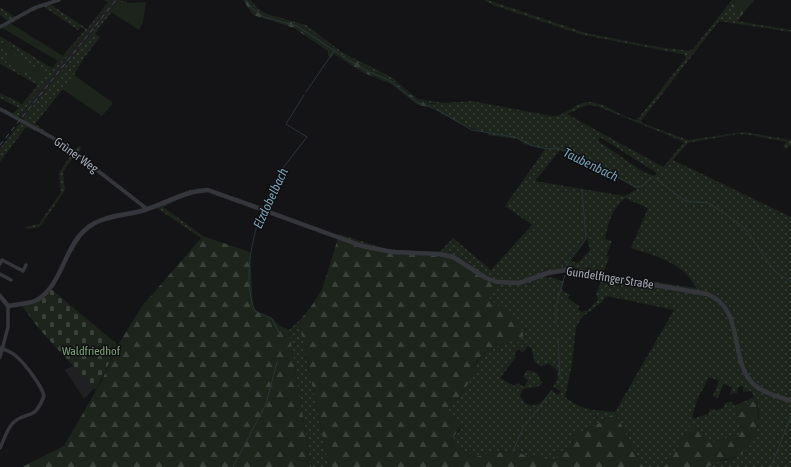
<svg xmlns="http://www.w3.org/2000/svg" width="791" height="467" font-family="'Asap Condensed',sans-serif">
  <defs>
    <pattern id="grass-dots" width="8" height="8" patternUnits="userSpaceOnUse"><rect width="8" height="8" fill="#1c241c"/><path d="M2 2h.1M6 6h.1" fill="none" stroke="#3a413b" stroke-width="1.8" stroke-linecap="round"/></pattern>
    <pattern id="forest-firs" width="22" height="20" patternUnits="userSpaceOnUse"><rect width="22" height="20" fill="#1c241c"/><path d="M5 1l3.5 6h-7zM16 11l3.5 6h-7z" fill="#3a413b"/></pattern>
    <pattern id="cemetery-stones" width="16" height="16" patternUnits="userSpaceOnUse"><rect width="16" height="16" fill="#1c241c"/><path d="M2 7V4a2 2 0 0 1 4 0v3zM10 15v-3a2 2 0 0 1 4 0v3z" fill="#3a413b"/></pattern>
  </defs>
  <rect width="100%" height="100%" fill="#141416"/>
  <g fill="#202023">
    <path d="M112,0h6l-95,119 -4,-3z"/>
    <path d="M74,365l20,23 -10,11 -19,-29z"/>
  </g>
  <g fill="url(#grass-dots)" fill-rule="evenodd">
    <path d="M53,0h9l-12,4 37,25 21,-27 -4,-2h8l-96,120 -16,-9v-4l13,6 6,-5 -19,-10v-5l22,11 16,-19 -38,-21v-18l12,7 -6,9 10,-11 -16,-9v-6l52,32 33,-38 -5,-3 -2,3 -35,-24 -43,23v-3l8,-5 -8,-6v-8l15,10 22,-12z"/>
    <path d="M118,0l7,1 -7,2 -23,31 5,3 -16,21 -10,17 -39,49 37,25h4l3,-3 2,1 -2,6 67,53h4l39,-16 19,-2 55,19 -1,1 -53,-16 -17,1 -29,14 40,29 -2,2 -44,-30 -58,15 -15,10 -11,18 -4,-2c19,-35 36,-32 72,-40l1,-2 -67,-52 -12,17 2,17 -1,3 -22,32 -3,3 -10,2 -4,-2 14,-3 22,-32 -2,-19 14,-21 -25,-16 -22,-9 -26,35v-14z"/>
    <path d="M249,0h2l7,9 9,5 39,11 37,28 48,24 27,22 26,4 28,-2 80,15c14,0 22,-12 35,-14 17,-1 33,15 50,18l49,-62 -3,-4 -100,-19 -90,-30 -9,-5h4l98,33 65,13 38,5 4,-2 39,-49h3l-4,6 10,10 -3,5 53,9v2l-72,-11 -78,100 1,2 46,17 56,-8 47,8v4l-4,5 -4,-2 3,-5 -35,-7 -14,-1 -49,9 -15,17 118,57v250h-82c3,-2 7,-5 11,-6 5,-2 10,-1 15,-4 22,-10 28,-37 21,-59l-21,10 4,13v14l-29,8 -17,-19 -3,1 -18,33 -8,9h-21l-28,-54 -19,12 -23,11 -1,12 -15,6 -4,7c-27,-6 -51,-14 -77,-4l-26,-14 10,-13 -15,-17 20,-24 10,-19 -2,-3c12,-19 25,-22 45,-25l-6,-24 -73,-63 -55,-2 -46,-15 1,-4 47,15 53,4 14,-15 38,32 41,-45 -27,-19 40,-57 -21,-5 -6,-5 -30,-4 -1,-3c-22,-3 -39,-16 -58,-25l7,-3 -18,-4 -28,-21 -48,-24 -38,-29 -37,-11 -9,-4zM587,105l10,1 85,35 1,3 -20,23 -96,-53zM600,137l57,36 -3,3 -12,-5 -44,-30zM560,150l22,8 55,31 -12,7 -90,-15zM625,198l23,10 -17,40c24,8 54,15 65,40l-93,-14 6,-17 -3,-1 6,-15 -7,-2c3,-17 7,-30 20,-41zM587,238l3,12 -12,13 -9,-3zM567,271l35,7 -6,16 2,6 -10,10 -6,2 -4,-3 2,-2 -12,-9 2,-3 -8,-5 2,-8 -12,-5 -4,1 -3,-2zM606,296l68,14 -59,102c-21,-2 -32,-1 -50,-15l7,-33 4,-37 6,-10 20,-15zM528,346l3,2 4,14 5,4 9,-2 9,7 -1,9 -4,7 8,4 -3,4 -7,-5c-9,11 -11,18 -25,14l-6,-8 3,-7 17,-3 2,-3 -5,-10 -10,-3 -4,7 5,3 -4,7 -6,-4 -4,3 -14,-8 16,-21 -2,-2 4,-6 5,4zM709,377l10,4 -6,15 5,2 5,-14 9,3 -2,7 7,-1 1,-6 5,-1v6l8,-1 3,6 -20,9 -2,-4 -7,1 -2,5 -7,2 -6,-1 -2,5 -13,4 -3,-1 5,-17z"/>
    <path d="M299,321l30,146h-18l-22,-137z"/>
  </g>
  <g fill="url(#forest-firs)">
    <path d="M243,0h6l9,11 46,15 38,29 48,24 28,21 18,5 -7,2 -11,-2 -27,-21 -27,-11 -30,-19 -3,4 -3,-2v-5l-34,-23 -41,-13z"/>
    <path d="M735,0h19l-13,16 -10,-10z"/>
    <path d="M203,236l47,16 3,54 3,5 15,6 9,9 9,4 22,137h-289l42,-21 37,-64 17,-37 24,-39z"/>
    <path d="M338,238l46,15 66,4 48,26 -11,14c9,7 37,26 36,39l-5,6c-20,3 -33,6 -45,24l3,4 -11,19 -19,24 14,14 -10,16 26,14c26,-10 50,-2 77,4l4,-7 15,-6 1,-12 23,-11 19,-12 28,54h-314l-30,-146 11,-13 12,-18z"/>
    <path d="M756,398c4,18 4,42 -12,54 -7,6 -15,6 -23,8 -5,2 -9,6 -14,7 -14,0 -29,0 -43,0l8,-9 18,-33 3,-1 17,19 29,-8v-14l-4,-13z"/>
  </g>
  <path fill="url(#cemetery-stones)" d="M51,289l67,56 -22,45c-25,-28 -53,-53 -74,-84l17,-5z"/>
  <g fill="#1c241c">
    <path d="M125,1l3,2 18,-1 -3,20 -4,8 -28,-18 7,-9z"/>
    <path d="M10,23l53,33 -5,5 -56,-33z"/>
    <path d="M0,42l16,9 -2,4 33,19 -6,7 -35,-19 6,-9 -12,-7z"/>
    <path d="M74,75l39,28 -11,13 -40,-27z"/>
  </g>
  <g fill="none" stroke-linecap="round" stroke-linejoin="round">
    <g stroke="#29353b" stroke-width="1">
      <path d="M246,0l7,9 11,8 33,9 53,35 19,11 20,8 29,23 13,4"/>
      <path d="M306,92l28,-41"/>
      <path d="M436,109l36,21 43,7 18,9 14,3 10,-1 25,9 54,30 6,-1 11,-9"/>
      <path d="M655,178l30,23 24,2 29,20 9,8 26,38 5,5 13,7"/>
      <path d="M263,208l16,-35 28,-36 -21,-13 18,-29"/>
      <path d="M262,211c-11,27 -19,73 -7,100l17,8 9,18"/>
      <path d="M566,266l20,-27 -4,-49"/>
      <path d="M556,324v-18l9,-31"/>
      <path d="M558,339l2,39"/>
      <path d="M513,451l10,-23 29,-37"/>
      <path d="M233,467l33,-63 11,-42"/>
      <path d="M771,467l20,-51"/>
    </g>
    <g stroke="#35363b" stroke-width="3.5">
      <path d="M0,27l34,-19 25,-8"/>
      <path d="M0,109l62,34 85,66"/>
      <path d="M0,264l2,-4 21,11 3,-6"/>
      <path d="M0,274l11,6"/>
      <path d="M0,348c6,2 12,4 17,9 8,7 25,29 27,39 -10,26 -16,14 -30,26 -7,6 -10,18 -14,26"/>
      <path d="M0,357l8,-30v-21"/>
    </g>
    <path stroke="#35363b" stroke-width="4.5" d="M0,296l8,10c9,-2 21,-2 29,-6 25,-15 27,-52 48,-70 15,-15 41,-14 60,-20 21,-7 40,-19 63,-20l154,56 30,6 47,2 14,3 33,21 11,4 22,1 29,-10 18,-3 141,24c41,16 19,70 50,93 10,7 23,10 34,14"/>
    <path stroke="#474b50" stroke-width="1" stroke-dasharray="5 4" stroke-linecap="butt" d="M0,145l116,-145"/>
  </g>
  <g text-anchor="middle" stroke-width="3" stroke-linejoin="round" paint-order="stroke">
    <g font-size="12" fill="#a4acb7" stroke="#0f0f11">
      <text transform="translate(76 155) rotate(36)" y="4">Grüner Weg</text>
      <text transform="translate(610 278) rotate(9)" y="4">Gundelfinger Straße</text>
    </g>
    <g font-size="12" fill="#7ca47a" stroke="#0f0f11">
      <text x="91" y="355">Waldfriedhof</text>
    </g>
    <g font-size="13" font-style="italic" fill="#79a0b5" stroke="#0f0f11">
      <text transform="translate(591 164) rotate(26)" y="5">Taubenbach</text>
      <text transform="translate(270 198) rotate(-65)" y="5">Elzdobelbach</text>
    </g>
  </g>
</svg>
